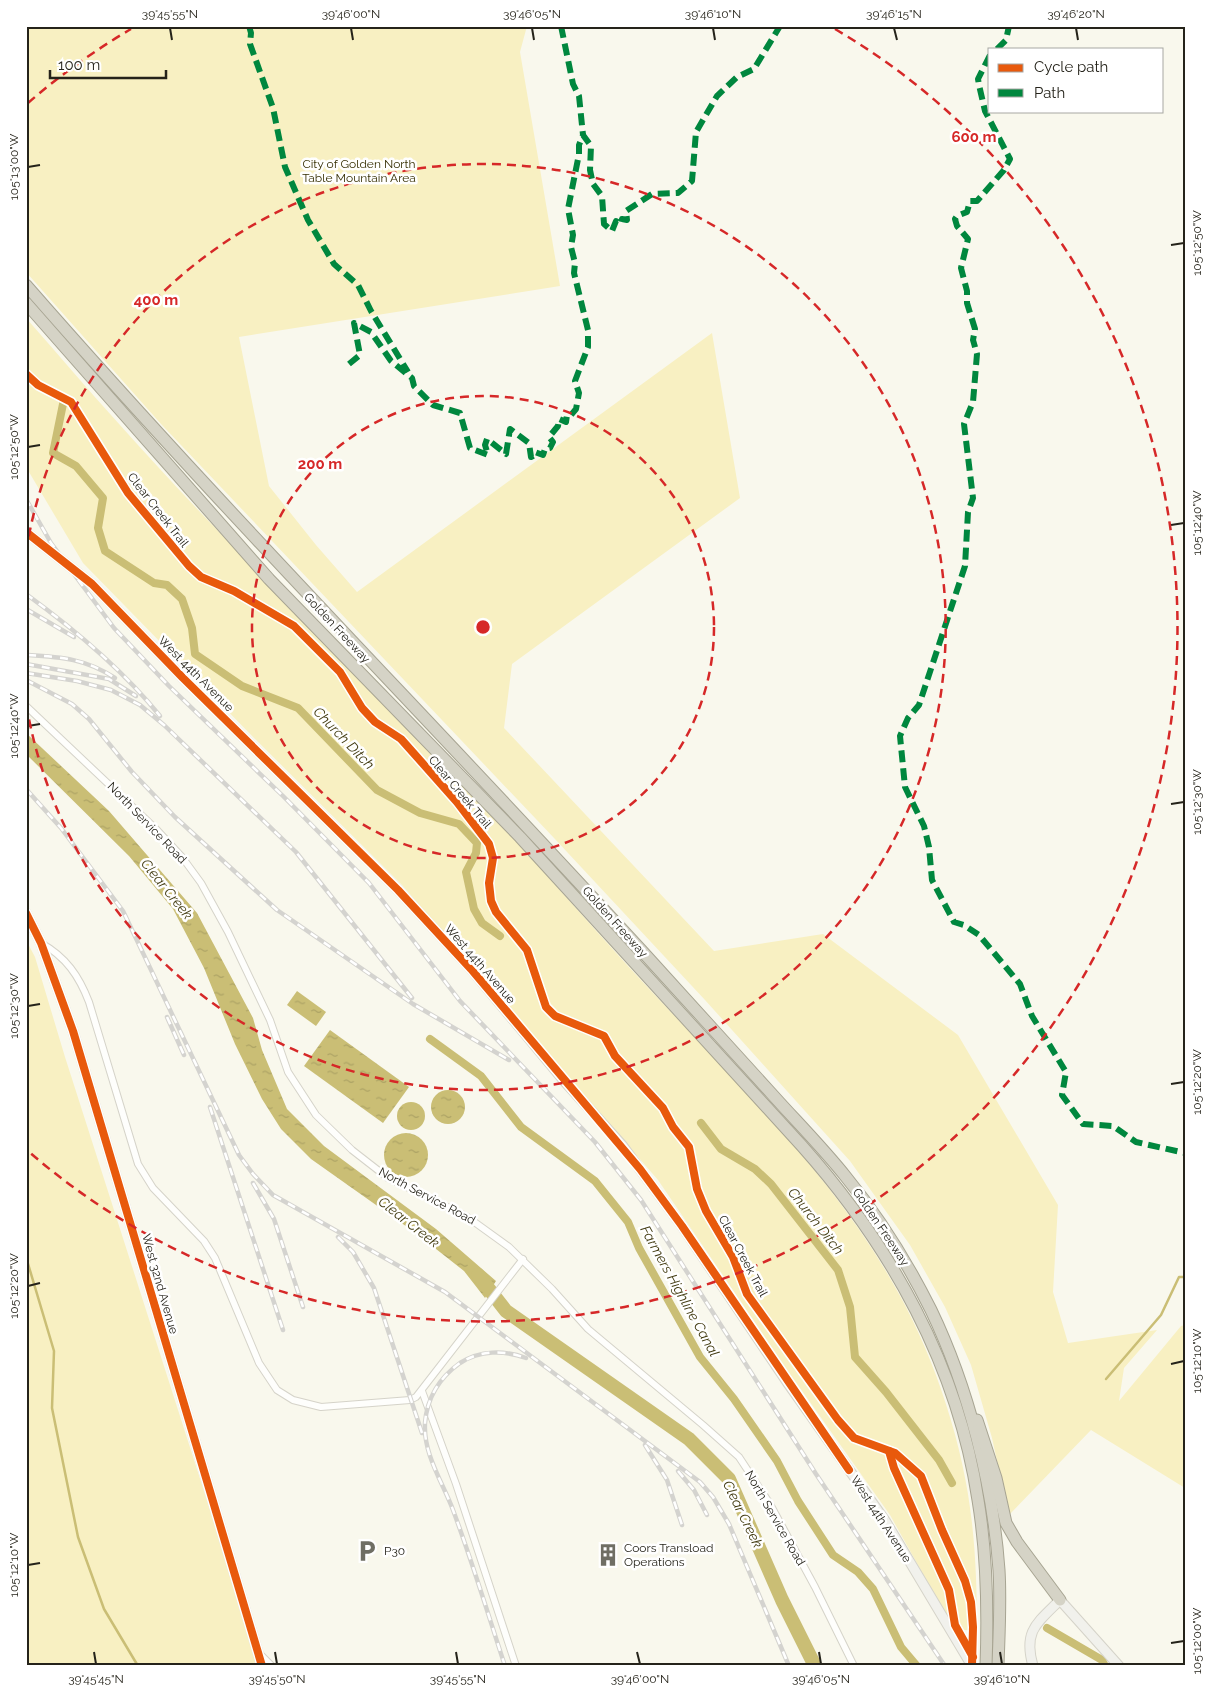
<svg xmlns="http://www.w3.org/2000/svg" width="1211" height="1692" font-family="Raleway,sans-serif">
  <defs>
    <pattern id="water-ripples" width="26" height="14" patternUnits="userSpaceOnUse" patternTransform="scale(1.25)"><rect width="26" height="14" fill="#cabe75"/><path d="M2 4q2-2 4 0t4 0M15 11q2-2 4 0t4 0" fill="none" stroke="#ada365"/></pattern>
  </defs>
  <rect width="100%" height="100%" fill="#f9f8ed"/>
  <g fill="#f8f0c2">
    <path d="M26,26h501l-7,26 40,234 -321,51 30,149 47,59 41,47 355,-259 28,165 -228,166 -8,64 210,223 109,-17 135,101 100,170 -5,87 15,51 89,-13 -33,38 -5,33 62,-75 4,-1v163l-94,-58 -82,85 -17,-77 -21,-73 -26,-58 -35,-62 -60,-84 -145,-161 -151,-162 -393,-414 -135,-152z"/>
    <path d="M26,318c31,35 62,72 94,107 109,122 227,237 340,356 58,60 112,124 168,185 95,104 203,203 271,328 37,67 65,153 73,229 4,36 5,72 5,109l-24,-4 -63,-113 -100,-141 -132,-194 -256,-295 -149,-148 -170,-174 -57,-96z"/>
    <path d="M26,940l9,17 30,100 195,609h-234z"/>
  </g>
  <g fill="url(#water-ripples)">
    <path d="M26,733l83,78 88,102 56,105 9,32 25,59 37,37 112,83 60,52 -11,17 -21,-27 -47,-37 -106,-75 -30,-30 -19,-30 -27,-55 -31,-76 -31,-59 -44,-53 -103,-102z"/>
    <path d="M297,991l29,21 -10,14 -29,-21z"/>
    <path d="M330,1030l79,57 -26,36 -79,-57z"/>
    <circle cx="448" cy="1107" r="17"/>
    <circle cx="411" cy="1116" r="14"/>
    <circle cx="406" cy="1155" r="22"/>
  </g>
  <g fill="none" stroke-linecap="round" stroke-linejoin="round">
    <g stroke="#cabe75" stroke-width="2.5">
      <path d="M26,1257l28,94 -2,57 26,129 26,72 34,57"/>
      <path d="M1106,1379l55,-64 18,-38h6"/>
    </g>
    <g stroke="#cabe75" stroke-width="8">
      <path d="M63,404l-10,49 23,13 27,32 -5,30 7,23 49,32 13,2 15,14 10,29 3,26 47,32 56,22 79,82 43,23 39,11 18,19 -1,10 -10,19 8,37 8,14 18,13"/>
      <path d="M430,1039l51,37 40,51 74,54 33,41 11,26 61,109 34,42 43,62 21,40 35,54 25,17 15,17 28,58 16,19"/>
      <path d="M701,1123l20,26 34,20 16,15 67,86 12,37 5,50 31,35 53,68 13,23"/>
      <path d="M1047,1628l55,32 3,6"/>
    </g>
    <path stroke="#cabe75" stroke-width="14" d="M478,1275l28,36 183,128 40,40 53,121 33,66"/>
    <defs>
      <g id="street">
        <path d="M26,706l131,124 25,27 19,26 27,49 42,88 18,52 28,43 36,35 36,28 78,38 43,31 43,42 36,40 115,96 36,32 31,47 45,83 39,79"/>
        <path d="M41,943c25,14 38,33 48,59l49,162 15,24 51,53 11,17 44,105 18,27 16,10 28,7 89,-7 6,-3 107,-138"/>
        <path d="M422,1391l34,93 60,182"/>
        <path d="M259,1653l13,13"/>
      </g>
      <g id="secondary">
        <path d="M26,532l66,52 91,94 215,212 73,79 94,113 57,63 60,81 105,156 99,140 86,144"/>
        <path d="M26,913l15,30 32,88 189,635"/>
        <path d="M1033,1666c-10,-35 4,-43 27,-66l59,66"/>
      </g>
      <g id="highway">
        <path d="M26,285c199,228 412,443 616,666 43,47 86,95 129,142 25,28 52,55 75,84 33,40 62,87 85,133 37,77 62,174 68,260 2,32 0,64 -1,96"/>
        <path d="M26,303l243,276 251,258 282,309c89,100 156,220 176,354 9,54 10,111 8,166"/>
        <path d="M977,1420l19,58 10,45 11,19 43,58"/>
      </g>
    </defs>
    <use href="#street" stroke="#d5d3c9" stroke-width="8"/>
    <use href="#secondary" stroke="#d5d3c9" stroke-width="11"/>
    <use href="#highway" stroke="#a7a492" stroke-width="13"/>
    <use href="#street" stroke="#fefefc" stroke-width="6"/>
    <use href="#secondary" stroke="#f1f1ec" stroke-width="9"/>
    <use href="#highway" stroke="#d5d3c6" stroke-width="11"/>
    <defs>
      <g id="rail">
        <path d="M26,499l25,44 63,85 55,58 114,110 86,87 91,118 135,141 46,58 175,274 129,192"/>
        <path d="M26,594c48,35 97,76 134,122"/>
        <path d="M26,609l48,28"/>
        <path d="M28,655c34,2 58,4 87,23"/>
        <path d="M26,664l83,15 27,17"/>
        <path d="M26,673l51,8 34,9 29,15 24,20 132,127 116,146"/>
        <path d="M26,680l46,24 17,15 43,53 43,45 102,93 136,94 96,56"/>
        <path d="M26,789l35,39 62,83 116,244 14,19 20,21 172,97 255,190 13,15 16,27 60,142"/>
        <path d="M167,1017l17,38"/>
        <path d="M210,1107l73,223"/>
        <path d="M253,1183l21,36 29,88"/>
        <path d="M338,1237l15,15 21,36 48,145"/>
        <path d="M645,1445l22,35 15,45"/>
        <path d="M678,1471l16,19 13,25"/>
        <path d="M505,1666c-17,-52 -33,-105 -52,-156 -10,-27 -30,-56 -28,-87 2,-25 14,-45 35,-60 20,-13 44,-13 66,-5"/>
      </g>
    </defs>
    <use href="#rail" stroke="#d4d3cf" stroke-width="4.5"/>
    <use href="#rail" stroke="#fff" stroke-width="2.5" stroke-dasharray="8" stroke-linecap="butt"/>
    <g stroke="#00873e" stroke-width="6" stroke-dasharray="12 6" stroke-linecap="butt">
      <path d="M249,26l2,7 -1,11 23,64 12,59 23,53 26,44 24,21 13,26 37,61"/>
      <path d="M561,26l12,58 6,12 4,39"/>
      <path d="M997,49l9,-9 3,-14"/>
      <path d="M990,55l-12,24 1,6 6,26 25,48 -6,11 -27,31h-7l-3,11 -10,4 -2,3 2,7 11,13 -7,29 6,23v12l8,26 -2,11 4,14 -4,48 -9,22 9,74 -5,14 -3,54 -46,139 -11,13 -8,18 5,51 19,39 5,21 3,33 22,42 10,3 15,10 41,49 12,32 34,56 -4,23 21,29 30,2 23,16 49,11"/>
      <path d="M349,364l11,-9 -6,-32 17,9 20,29 21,17 2,8 19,19 27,8 10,35 18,7 -3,-10 2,-6 19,15 4,-25 19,14 2,14 4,-2v-3l8,3 2,-6 5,-1 3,-6 -4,-5 9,-11 1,-7 7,3 1,-7h4l5,-6 3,-16 -4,-12 13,-34v-17l-14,-57 1,-10 -4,-16 2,-12 -5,-26 11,-55v-9l4,-10 8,11 -1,24 3,14 9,12 2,28 8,7 4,-10 5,3 1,-5 5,1 -1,-9 26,-17 26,-1 14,-12 4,-49 21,-36 20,-19 17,-8 26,-43"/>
    </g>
    <defs>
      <g id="cycleway">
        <path d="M26,374l12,11 33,17 57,91 61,73 12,11 33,14 60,35 46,46 22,36 13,14 26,17 56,63 32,42 4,14 -4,25 2,18 5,11 31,38 19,57 9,9 49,20 11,20 48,52 10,19 16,20 8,42 9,22 27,46 14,37 91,126 16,18 41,15 26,23 21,54 23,51 6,21 2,25 -1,39"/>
        <path d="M26,532l66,52 91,94 215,212 73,79 169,200 42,57 167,244"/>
        <path d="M26,913l15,30 32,88 189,635"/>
        <path d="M889,1451l5,17 55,122 6,35 18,32"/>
      </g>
    </defs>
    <use href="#cycleway" stroke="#fff" stroke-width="11"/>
    <use href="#cycleway" stroke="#e8590c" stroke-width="8"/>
  </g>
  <path fill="none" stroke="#25231a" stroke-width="2" d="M170,28l2,12M351,28l2,12M532,28l2,12M713,28l2,12M894,28l3,12M1076,28l2,12M28,167l12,-2M1171,245l13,-2M28,447l12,-2M1171,525l13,-2M28,726l12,-2M1171,804l13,-2M28,1006l12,-2M1171,1084l13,-2M28,1286l12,-3M1171,1364l13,-3M28,1565l12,-2M1171,1643l13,-2M94,1652l2,12M275,1652l2,12M456,1652l2,12M637,1652l3,12M819,1652l2,12M1000,1652l2,12"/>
  <g fill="none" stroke="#d62828" stroke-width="2.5" stroke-dasharray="9 6">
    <circle cx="483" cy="627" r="231"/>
    <path d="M26 551A463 463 0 1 1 26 703"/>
    <path d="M28 103A694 694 0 0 1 131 29M835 29A694 694 0 1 1 28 1151"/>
  </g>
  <defs>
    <symbol id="parking-bare" viewBox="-9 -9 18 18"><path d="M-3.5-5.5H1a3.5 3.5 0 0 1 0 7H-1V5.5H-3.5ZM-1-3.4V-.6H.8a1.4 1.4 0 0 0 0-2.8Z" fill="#6f6e64" stroke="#fff" stroke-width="2.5" paint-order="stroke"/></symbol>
    <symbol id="building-bare" viewBox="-9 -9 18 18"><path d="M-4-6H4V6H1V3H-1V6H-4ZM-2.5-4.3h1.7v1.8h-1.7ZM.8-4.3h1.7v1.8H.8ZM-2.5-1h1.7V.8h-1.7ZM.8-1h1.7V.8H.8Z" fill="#6f6e64" stroke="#fff" stroke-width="2.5" paint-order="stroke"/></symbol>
  </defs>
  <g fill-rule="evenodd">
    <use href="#parking-bare" x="351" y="1535" width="32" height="32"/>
    <use href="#building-bare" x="592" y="1539" width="32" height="32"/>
  </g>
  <g text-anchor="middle" stroke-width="5" stroke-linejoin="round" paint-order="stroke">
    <g font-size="12" fill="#362f03" stroke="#fff">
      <text x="359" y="168">City of Golden North<tspan x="359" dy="14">Table Mountain Area</tspan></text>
    </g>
    <g font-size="12" fill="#25231a" stroke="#fff">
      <text transform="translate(158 510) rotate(52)" y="4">Clear Creek Trail</text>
      <text transform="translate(337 628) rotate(47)" y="4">Golden Freeway</text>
      <text transform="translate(196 674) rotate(45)" y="4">West 44th Avenue</text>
      <text transform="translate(460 792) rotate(50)" y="4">Clear Creek Trail</text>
      <text transform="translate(147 823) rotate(46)" y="4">North Service Road</text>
      <text transform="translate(615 922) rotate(48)" y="4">Golden Freeway</text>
      <text transform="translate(480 964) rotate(49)" y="4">West 44th Avenue</text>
      <text transform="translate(427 1196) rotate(28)" y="4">North Service Road</text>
      <text transform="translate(881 1227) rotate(56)" y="4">Golden Freeway</text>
      <text transform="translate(743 1256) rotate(62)" y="4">Clear Creek Trail</text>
      <text transform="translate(160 1284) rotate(74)" y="4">West 32nd Avenue</text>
      <text transform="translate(775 1518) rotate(60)" y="4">North Service Road</text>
      <text transform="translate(881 1519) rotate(57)" y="4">West 44th Avenue</text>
    </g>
    <g font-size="12" fill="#25231a" stroke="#fff" text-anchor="start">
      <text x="624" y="1552">Coors Transload<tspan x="624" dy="14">Operations</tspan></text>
      <text x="384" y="1555">P30</text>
    </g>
    <g font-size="14" font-style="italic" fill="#433c12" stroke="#fff">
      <text transform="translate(344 738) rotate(46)" y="5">Church Ditch</text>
      <text transform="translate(167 889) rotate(51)" y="5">Clear Creek</text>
      <text transform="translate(816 1221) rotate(52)" y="5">Church Ditch</text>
      <text transform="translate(409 1222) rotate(38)" y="5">Clear Creek</text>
      <text transform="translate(680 1291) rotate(61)" y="5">Farmers Highline Canal</text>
      <text transform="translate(743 1514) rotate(64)" y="5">Clear Creek</text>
    </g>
  </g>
  <circle cx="483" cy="627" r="8" fill="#d62828" stroke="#fff" stroke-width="2.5"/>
  <g font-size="15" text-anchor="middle" font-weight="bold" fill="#d62828" stroke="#fff" stroke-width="5" stroke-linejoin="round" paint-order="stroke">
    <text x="974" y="142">600 m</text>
    <text x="156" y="305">400 m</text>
    <text x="320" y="469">200 m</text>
  </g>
  <rect width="1211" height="1692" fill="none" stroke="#ffffff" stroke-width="55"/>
  <rect x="988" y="48" width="175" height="65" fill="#ffffff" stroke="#a8a7a3"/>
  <rect x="998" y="64" width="25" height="8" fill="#e8590c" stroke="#a8a7a3"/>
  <text x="1034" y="72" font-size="15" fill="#25231a">Cycle path</text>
  <rect x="998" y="89" width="25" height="8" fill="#00873e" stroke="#a8a7a3"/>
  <text x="1034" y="98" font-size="15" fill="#25231a">Path</text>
  <path d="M50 70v8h116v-8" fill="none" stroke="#25231a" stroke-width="2.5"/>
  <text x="58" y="70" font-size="15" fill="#25231a" stroke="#ffffff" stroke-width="4" paint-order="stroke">100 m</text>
  <rect x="28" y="28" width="1156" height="1636" fill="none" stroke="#25231a" stroke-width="2"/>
  <g font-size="12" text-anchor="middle" fill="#25231a">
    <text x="170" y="18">39°45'55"N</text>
    <text x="351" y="18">39°46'00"N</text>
    <text x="532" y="18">39°46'05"N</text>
    <text x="713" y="18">39°46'10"N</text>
    <text x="894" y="18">39°46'15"N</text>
    <text x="1076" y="18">39°46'20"N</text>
    <text transform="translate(14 167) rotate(-90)" y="4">105°13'00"W</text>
    <text transform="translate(1197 243) rotate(-90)" y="4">105°12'50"W</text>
    <text transform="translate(14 447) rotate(-90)" y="4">105°12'50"W</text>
    <text transform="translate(1197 523) rotate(-90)" y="4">105°12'40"W</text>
    <text transform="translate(14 726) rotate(-90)" y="4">105°12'40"W</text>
    <text transform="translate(1197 802) rotate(-90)" y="4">105°12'30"W</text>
    <text transform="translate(14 1006) rotate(-90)" y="4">105°12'30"W</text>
    <text transform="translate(1197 1082) rotate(-90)" y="4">105°12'20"W</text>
    <text transform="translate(14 1286) rotate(-90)" y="4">105°12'20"W</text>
    <text transform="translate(1197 1361) rotate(-90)" y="4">105°12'10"W</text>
    <text transform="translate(14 1565) rotate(-90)" y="4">105°12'10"W</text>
    <text transform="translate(1197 1641) rotate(-90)" y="4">105°12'00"W</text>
    <text x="96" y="1683">39°45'45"N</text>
    <text x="277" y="1683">39°45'50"N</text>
    <text x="458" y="1683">39°45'55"N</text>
    <text x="640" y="1683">39°46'00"N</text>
    <text x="821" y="1683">39°46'05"N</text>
    <text x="1002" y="1683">39°46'10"N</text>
  </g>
</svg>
